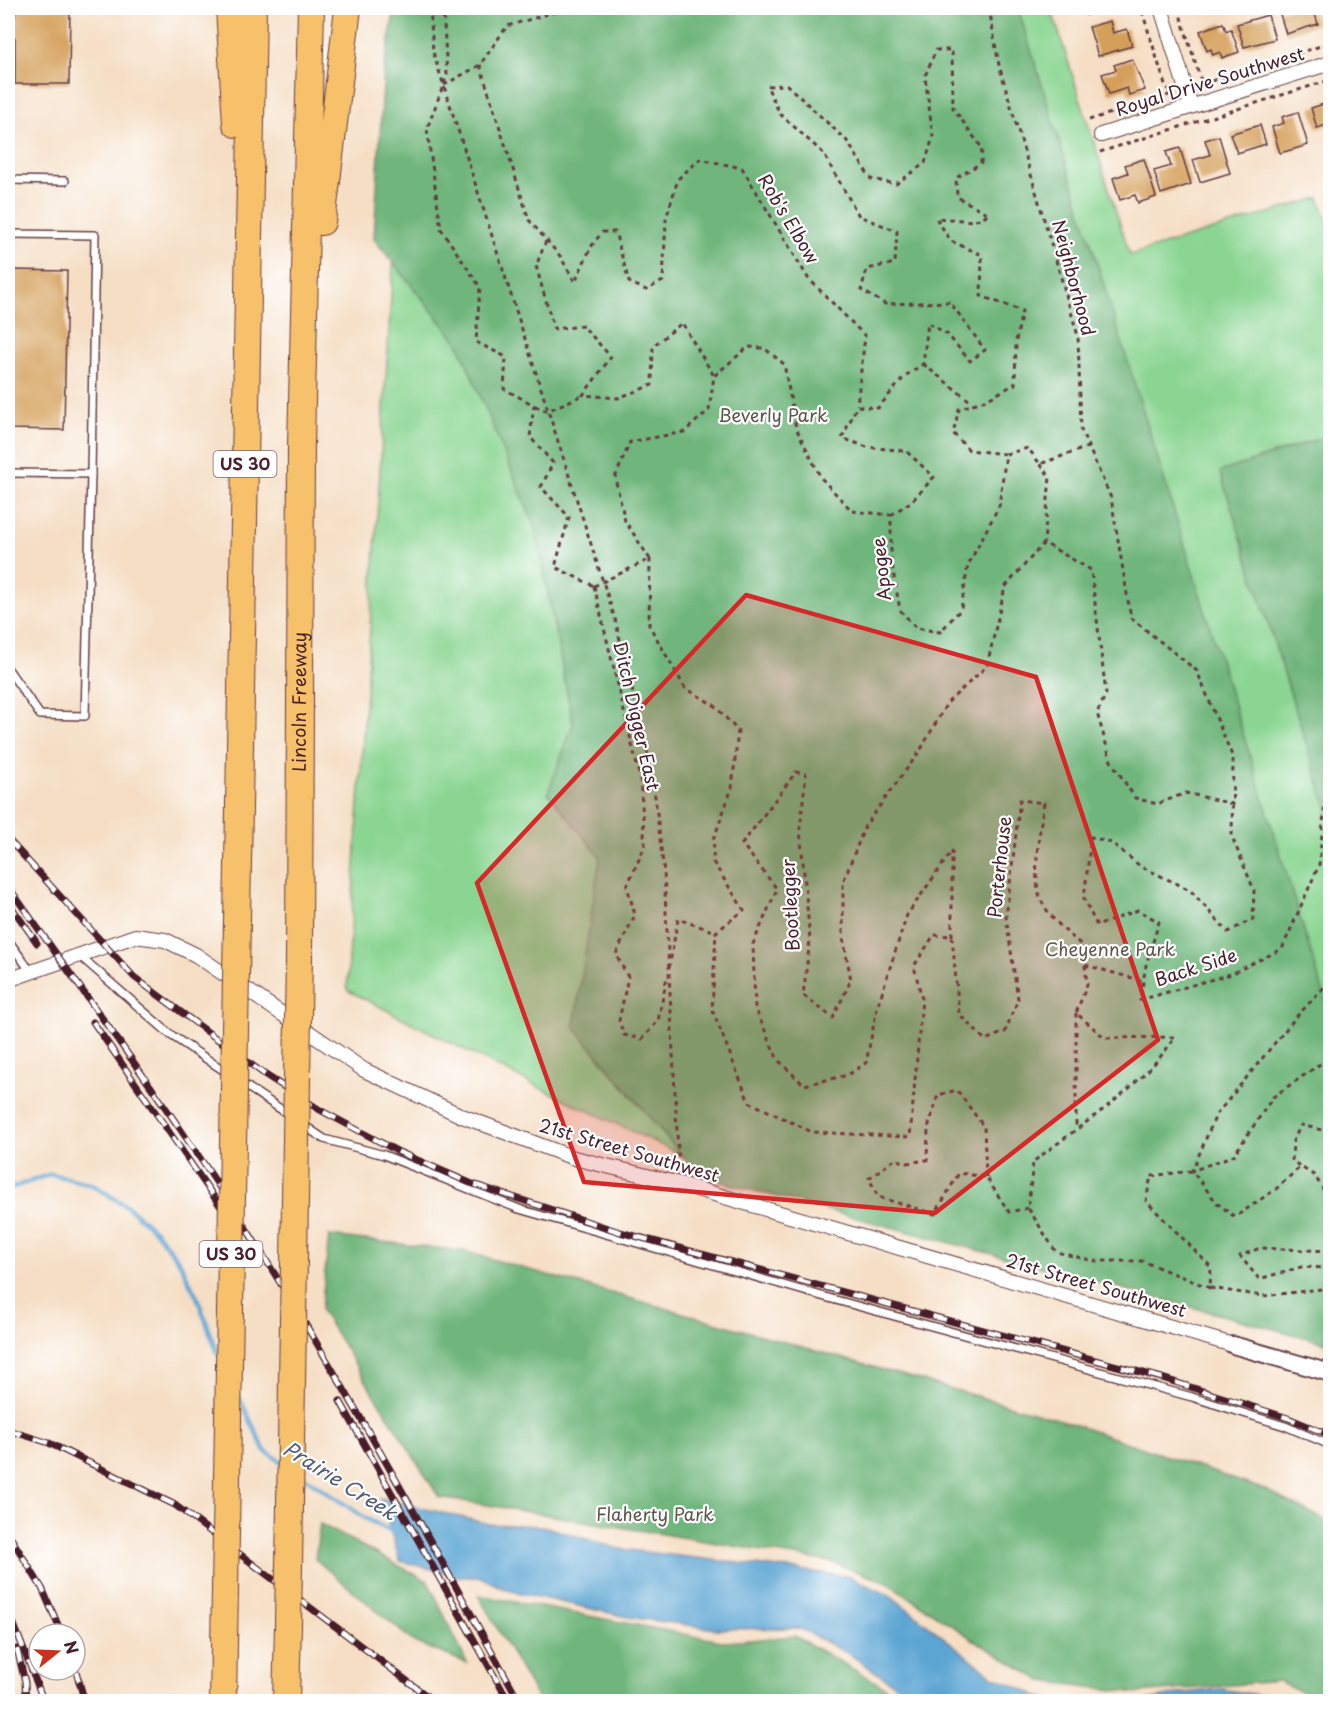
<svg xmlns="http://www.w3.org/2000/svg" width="1338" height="1709" font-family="'Playpen Sans',sans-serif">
  <rect width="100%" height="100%" fill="#fff"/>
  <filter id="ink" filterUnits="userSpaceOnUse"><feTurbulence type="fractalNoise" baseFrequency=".0167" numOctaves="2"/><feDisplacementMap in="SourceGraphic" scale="12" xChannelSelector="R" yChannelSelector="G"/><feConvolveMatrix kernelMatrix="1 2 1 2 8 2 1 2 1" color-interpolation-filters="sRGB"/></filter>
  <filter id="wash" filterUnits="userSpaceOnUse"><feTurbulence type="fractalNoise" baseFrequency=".008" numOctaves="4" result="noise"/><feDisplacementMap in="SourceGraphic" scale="24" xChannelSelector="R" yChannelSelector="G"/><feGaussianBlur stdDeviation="1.35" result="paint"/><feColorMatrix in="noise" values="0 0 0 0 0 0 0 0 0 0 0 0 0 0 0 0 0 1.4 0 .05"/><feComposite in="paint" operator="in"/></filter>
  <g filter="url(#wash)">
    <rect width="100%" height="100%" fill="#f5dec4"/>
    <path fill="#8ad592" stroke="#6a7a5e" stroke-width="1.5" d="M416,8h635l79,247 189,-57 11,30v207l-109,37 109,179v687l-629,-174 -169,-80 -185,-94 55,-865z"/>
    <g fill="#6fb67c" stroke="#5c6a54" stroke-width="1.5">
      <path d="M395,8h623l312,1006v330l-631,-168 -125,-149 26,-170 -52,-64 25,-69 -38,-197 -77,-184 -84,-104 10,-170z"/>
      <path d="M1330,435v383l-110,-346z"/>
      <path d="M329,1236l134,15 598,169 207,71 62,32v178h-9l-42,-20 -141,12 -96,-12 -68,-41 -86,-57 -57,-21 -392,-65 -118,-187z"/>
      <path d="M320,1524l108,57 39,82 -53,-21 -99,-83z"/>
      <path d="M478,1595l248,47 69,-6 114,65h-370z"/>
    </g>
    <g fill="#5ca5d3" stroke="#53627f" stroke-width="1.5">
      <path d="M380,1498l110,26 53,2 77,23 228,27 43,20 102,80 57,25h-131l-70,-47 -50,-26 -82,1 -89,-12 -121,-27 -26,-13h-20l-61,-16z"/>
      <path d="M1221,1689l50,8 8,4h-135l33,-7z"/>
    </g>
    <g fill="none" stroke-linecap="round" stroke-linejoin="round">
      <g stroke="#5ca5d3" stroke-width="4.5">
        <path d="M8,1189l43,-15 40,10 37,23 27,24 24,30 18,36 21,57"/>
        <path d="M239,1397l26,54 18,12"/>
        <path d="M300,1474l65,44 29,15"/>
      </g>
    </g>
    <g id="blocks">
      <g fill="#d49f59">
        <path d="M16,8h54l-1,76h-54v-46h-7v-22h7z"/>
        <path d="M1083,8h25l-22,7z"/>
        <path d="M1290,8h23l5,16 -32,10 -7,-23z"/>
        <path d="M1268,15l7,24 -31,8 -7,-23z"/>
        <path d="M1110,21l3,12 14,-4 5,17 -34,10 -9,-29z"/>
        <path d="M1223,23l3,8 5,-2 8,23 -17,6 -2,-6 -7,3 -2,-6 -4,2 -7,-20z"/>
        <path d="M1132,59l13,31 -16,5 -2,-7 -18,6 -7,-20 14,-4 -2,-5z"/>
        <path d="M1330,102v22l-13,4 -6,-20z"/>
        <path d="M1298,112l10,33 -28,8 -8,-26 12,-4 -2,-6z"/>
        <path d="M1260,125l6,19 -29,9 -7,-19z"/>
        <path d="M1219,136l11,37 -30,9 -7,-22 17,-5 -5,-15z"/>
        <path d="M1180,148l11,36 -30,10 -7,-23 17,-5 -5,-14z"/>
        <path d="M1144,159l12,38 -18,6 -3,-8 -15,5 -7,-22 15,-5 -3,-8z"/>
        <path d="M8,270l59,1 -3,159 -56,-1z"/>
      </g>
    </g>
  </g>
  <g filter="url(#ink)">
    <use href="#blocks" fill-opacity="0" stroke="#643c42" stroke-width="1.5"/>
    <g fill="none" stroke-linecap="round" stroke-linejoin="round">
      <defs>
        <g id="service">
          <path d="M8,180l57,1"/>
          <path d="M8,234l87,1 -4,239 -83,-1"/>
          <path d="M8,669l32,46 45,1 6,-242"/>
          <path d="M8,940l23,32"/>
          <path d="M80,956l91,79 58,39"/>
          <path d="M240,1082l51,34"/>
          <path d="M302,1124l22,15 60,16 135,54 313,90 360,98 93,29 45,19"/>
        </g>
        <g id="minor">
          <path d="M1161,8l30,98"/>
          <path d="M1101,135l229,-72"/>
          <path d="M8,980l127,-44 30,4 31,15 168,115 98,46 112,42 106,26 553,161"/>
        </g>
        <path id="tertiary" d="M1233,1345l97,28"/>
        <g id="motorway">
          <path d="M229,8l7,116"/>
          <path d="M322,222l26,-214"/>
          <path d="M237,920l16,-912"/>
          <path id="s1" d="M299,957l2,-511 10,-438"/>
          <path d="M223,1702l2,-113"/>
          <path d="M286,1702l2,-76"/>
        </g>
      </defs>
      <use href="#service" stroke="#643c42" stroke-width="10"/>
      <use href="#minor" stroke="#643c42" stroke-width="16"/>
      <use href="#tertiary" stroke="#643c42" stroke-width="20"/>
      <use href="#motorway" stroke="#643c42" stroke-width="28"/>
      <g stroke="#643c42" stroke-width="3" stroke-dasharray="4.5 4.5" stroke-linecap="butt">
        <path d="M430,8l3,44 182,567 37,153 12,100 15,300"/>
        <path d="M443,8l4,67 -20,54 14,100 39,58 -4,55 30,15 -2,32 30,16 -4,32 23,26 -12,24 28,30 -14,50 39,19"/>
        <path d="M989,8l10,57 79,271 3,94 30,68 20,120 66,53 36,87 -1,79 22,53 -1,29 -25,13 -38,-42 -50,-24 -28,-23 -21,-6 -7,62 13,27 41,-16 21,12 -13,43 -6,35 91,-26 51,-25 37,-84 11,-114"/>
        <path d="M1178,8l24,76 128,-41"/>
        <path d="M480,65l49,155 31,36 15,26 16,-35 11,-15h13l14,50 17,8 17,-9 3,-62 12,-40 22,-20 42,9 66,110 57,58 -8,69"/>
        <path d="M444,85l36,-20 27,-39 55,-16 41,-2"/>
        <path d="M1089,120l83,-26 -7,-10 -24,-76"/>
        <path d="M1100,152l230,-72"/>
        <path d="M546,241l-10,25 18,63 29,-3 28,31 -28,38 35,3 34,-13 1,-39 29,-23 32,53"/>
        <path d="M923,364l51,40"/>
        <path d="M535,406l12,5 36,-16"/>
        <path d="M1040,464l10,13 -6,65"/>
        <path d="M891,515l21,-14 22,-24 -28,-26 -39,-4 -25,-9 15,-32 21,2 27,-32 18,-12 5,-41 19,11 23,27 15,-11 -35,-48 -65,2 -24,-14 6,-21 28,-6 2,-32 -38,-15 -36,-63 -43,-39 -13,-28 20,-1 60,56 24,38 25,5 29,-21 8,-26 -8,-61 11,-26h16l1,58 29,40 -1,15 -25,15 1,19 32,17 -15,7 -38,-3 15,23 31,14 -1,41 41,15 -6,30 -1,43 -27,15 -29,10 -6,24 16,17 37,4"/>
        <path d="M650,559l-1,66 36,63 29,17 24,26 -6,57 -18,50 -1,24 31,48 -28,22 -4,77 37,93 63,30 98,5 12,-138 -8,-33 20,-31 18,1 7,78 26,26 20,-8 13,-33 -12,-82 14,-117 24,3c-4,25 -12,70 -4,94 6,18 29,38 43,49l4,39 -11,28 29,25 70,-1c-34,52 -94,87 -142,125l-5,46 28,44 39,9h47l68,27 1,-21 -65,-66 5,-25 41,-5 25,32 18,14 41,-28 24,-22"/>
        <path d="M650,559l-25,-38 -10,-43 15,-36 54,-10 25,-22 5,-34 34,-29 16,1 20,16 12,64 25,50 31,33 39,4v44l9,51 16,18 24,4 21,-23 7,-44 31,-59 7,-52 22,-6 12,16 48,-17"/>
        <path d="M594,586l46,192 5,68 -18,40 8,29 -19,39 12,23 -9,44 5,14 18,4 16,-18 9,-44"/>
        <path d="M594,586l56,-27"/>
        <path d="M952,936v-85l-45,64 -30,93 -11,55 -18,12 -44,10 -26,-25 -23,-52 -2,-64 24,-55 -35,-45 54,-72 10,2 -6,55 10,111 -7,55 30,23 18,-38 -8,-43v-55l22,-56 55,-75 27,-48 40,-37 18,-79 39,-44 47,27 15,124 -9,19 14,48 24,37 22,6 29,-11 47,11"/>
        <path d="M1085,965l58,16"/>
        <path d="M669,968l9,-49 38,13"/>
        <path d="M1330,981l-34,36 -80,98 -24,56 42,-16 39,-58 57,-40"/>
        <path d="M1076,1013v115"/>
        <path d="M1330,1132l-29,-7 -8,16 -1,20 23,15 15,25"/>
        <path d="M986,1177l-2,-50 -27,-37 -19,5 -10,33 -1,32 -20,3 -12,-4 -26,19 9,19 57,17 24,-41 27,4 23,35 19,-4"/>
        <path d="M1330,1251l-70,-3 -20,8 19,23 42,-12 29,1"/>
        <path d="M1210,1288l53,8 67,-8"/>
      </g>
      <use href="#service" stroke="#fff" stroke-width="7"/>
      <use href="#minor" stroke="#fff" stroke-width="14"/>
      <use href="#tertiary" stroke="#fff" stroke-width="16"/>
      <use href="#motorway" stroke="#f7c06b" stroke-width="26"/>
      <defs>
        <g id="rail">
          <path d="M8,839l126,138 130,97 56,36 79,42 71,31 150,49 542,146 126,40 42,17"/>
          <path d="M8,886c83,118 171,235 248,358 94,149 178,304 264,458"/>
          <path d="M8,902l29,41"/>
          <path d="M93,1022l148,214"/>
          <path d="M340,1401l169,301"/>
          <path d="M8,1430l41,13 126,62 260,197"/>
          <path d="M8,1533l34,55 20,46"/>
          <path d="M8,1609l36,93"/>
          <path d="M17,1649l8,33 1,20"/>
          <path d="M75,1668l10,34"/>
        </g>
      </defs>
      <use href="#rail" stroke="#4a1f2b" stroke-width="7"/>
      <use href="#rail" stroke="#fff" stroke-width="4.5" stroke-dasharray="14" stroke-linecap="butt"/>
      <defs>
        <g id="motorway-bridge">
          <path d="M225,1589l12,-669"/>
          <path d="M288,1626l11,-669"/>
        </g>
      </defs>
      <use href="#motorway-bridge" stroke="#643c42" stroke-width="28" stroke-linecap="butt"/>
      <use href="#motorway-bridge" stroke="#f7c06b" stroke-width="26"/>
    </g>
  </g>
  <path fill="#d62828" fill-opacity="0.2" stroke="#d62828" stroke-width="4.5" stroke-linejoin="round" d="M746,595l290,82 122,363 -223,173 -351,-31 -107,-299z"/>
  <g text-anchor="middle" stroke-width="4.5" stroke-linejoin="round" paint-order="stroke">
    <g fill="#fff" stroke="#80626b" stroke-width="1.5">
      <rect x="213.5" y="451" width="63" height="26" rx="4.5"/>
      <rect x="199.5" y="1241" width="63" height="26" rx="4.5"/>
    </g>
    <g font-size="16" font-weight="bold" fill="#4a1f2b">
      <text x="245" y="470">US 30</text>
      <text x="231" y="1260">US 30</text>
    </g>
    <g font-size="18" fill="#4a1f2b" stroke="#fff">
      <text transform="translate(1210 82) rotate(-17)" y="6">Royal Drive Southwest</text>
      <text transform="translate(788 219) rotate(59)" y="6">Rob's Elbow</text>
      <text transform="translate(1073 278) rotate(75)" y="6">Neighborhood</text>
      <text transform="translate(882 569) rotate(-96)" y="6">Apogee</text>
      <text dy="6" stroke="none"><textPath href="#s1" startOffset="255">Lincoln Freeway</textPath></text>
      <text transform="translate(636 716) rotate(77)" y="6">Ditch Digger East</text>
      <text transform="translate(1000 867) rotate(-84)" y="6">Porterhouse</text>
      <text transform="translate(791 905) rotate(-93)" y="6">Bootlegger</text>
      <text transform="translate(1196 968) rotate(-18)" y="6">Back Side</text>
      <text transform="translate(629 1151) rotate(16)" y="6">21st Street Southwest</text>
      <text transform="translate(1096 1286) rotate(16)" y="6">21st Street Southwest</text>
    </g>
    <g font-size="18" fill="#5d564a" stroke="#fff">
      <text x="773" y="422">Beverly Park</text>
      <text x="1110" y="956">Cheyenne Park</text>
      <text x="655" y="1521">Flaherty Park</text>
    </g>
    <g font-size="20" font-style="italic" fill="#525b77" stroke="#fff">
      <text transform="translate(340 1481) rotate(32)" y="7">Prairie Creek</text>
    </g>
  </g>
  <rect width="1338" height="1709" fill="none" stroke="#fff" stroke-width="30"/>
  <g transform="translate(57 1652) rotate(72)"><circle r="28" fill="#ffffff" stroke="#b7a5aa" stroke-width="1.5"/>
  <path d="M0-4.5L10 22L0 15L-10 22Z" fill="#c8321e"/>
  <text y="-9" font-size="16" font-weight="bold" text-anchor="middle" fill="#4a1f2b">N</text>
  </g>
</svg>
